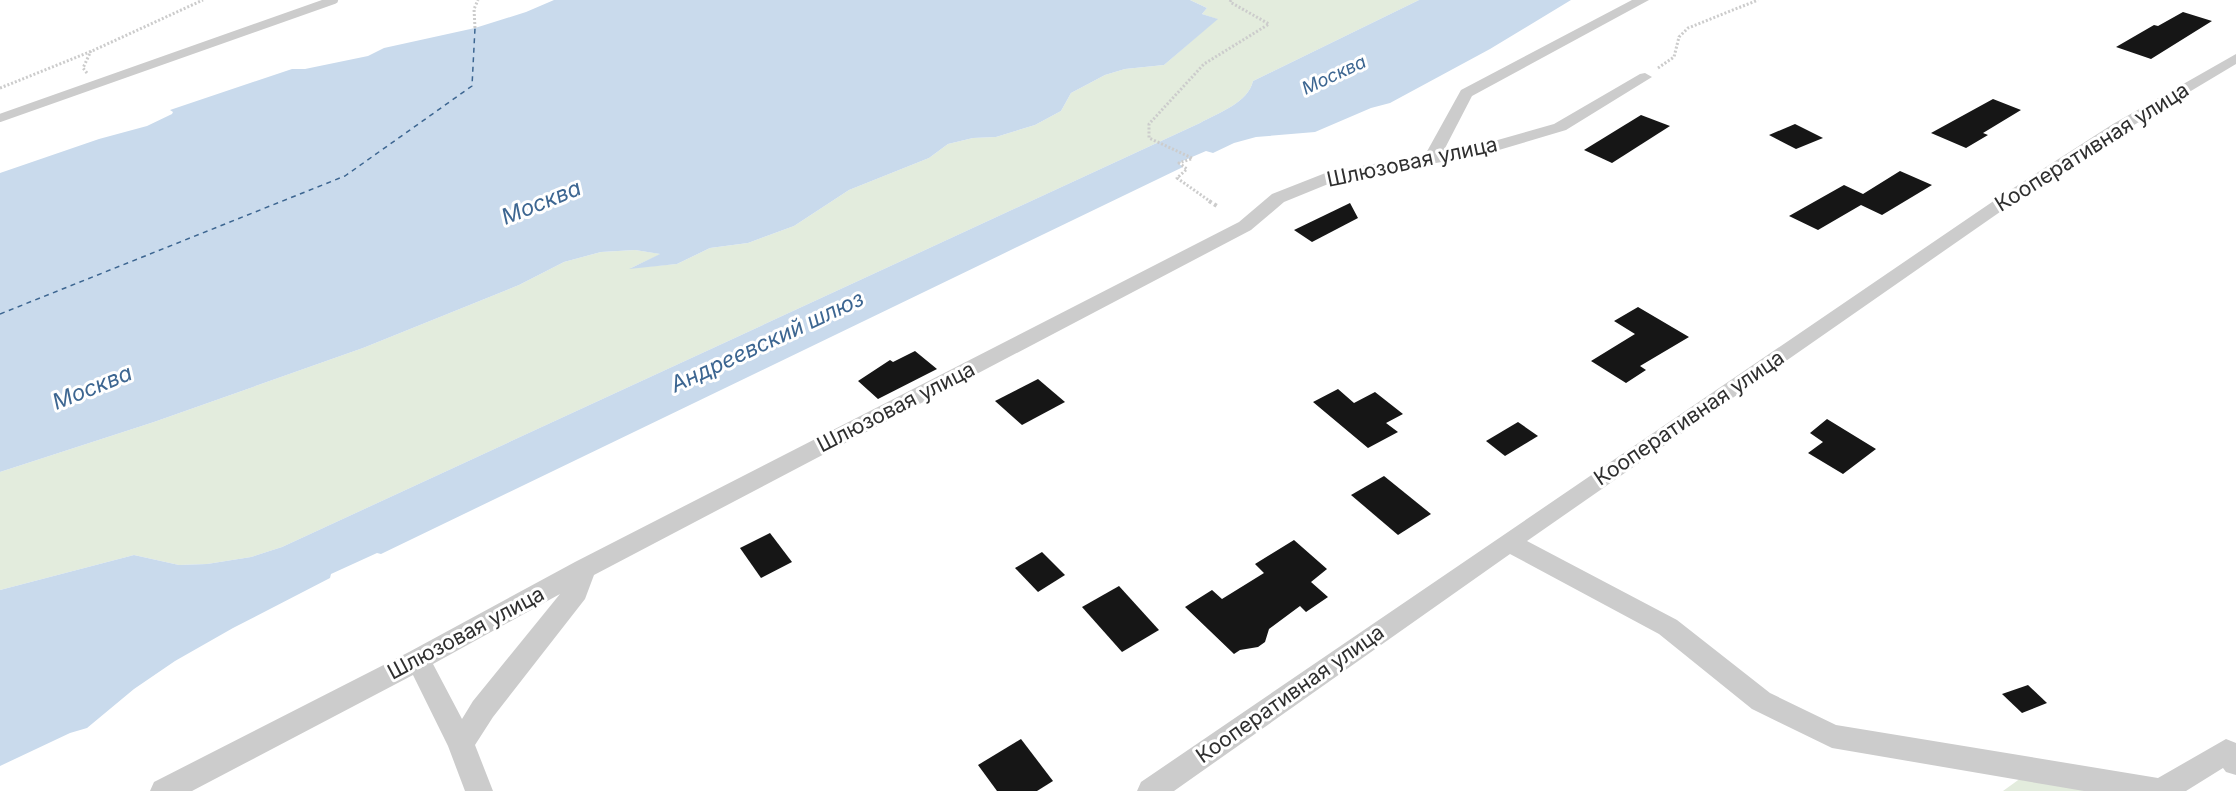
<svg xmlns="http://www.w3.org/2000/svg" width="2236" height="791" font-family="Inter,sans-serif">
  <rect width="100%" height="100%" fill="#fff"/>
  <g fill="#e3ecdd">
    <path d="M1190,0h229l-166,81c-5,22 -35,32 -53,42l-918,424 -31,10 -44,7 -28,1 -45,-10 -134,35v-118l154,-50 209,-74 156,-63 45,-23 37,-10 34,-2 26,4 -30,14 46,-4 33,-16 38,-5 46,-17 55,-36 80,-32 19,-14 25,-6 23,-1 39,-12 26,-14 10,-18 34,-18 20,-6 39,-4 53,-46 -15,-5 5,-6z"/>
    <path d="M2032,770l77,21h-106z"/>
  </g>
  <g fill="#c9daec">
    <path d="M554,0h636l17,8 -5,6 16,5 -54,46 -39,4 -20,6 -34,18 -10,18 -26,14 -39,12 -23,1 -25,6 -19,14 -80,32 -55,36 -46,17 -38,5 -33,16 -48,5 31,-15 -25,-4 -34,2 -37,10 -45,23 -156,63 -209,74 -154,50v-299l99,-34 48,-13 25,-12 1,-2 -3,-2 122,-41h13l63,-13 16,-8 91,-20 51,-16z"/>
    <path d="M1419,0h152l-81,49 -100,54 -19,5 -56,24 -59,5 -22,6 -21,10 -7,-2 -28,12 5,4 -802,387 -4,-1 -46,21 -1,4 -97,50 -58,33 -41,28 -47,39 -17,5 -70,33v-176l134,-35 45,10 28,-1 44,-7 31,-10 918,-424c18,-10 48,-20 53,-42z"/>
  </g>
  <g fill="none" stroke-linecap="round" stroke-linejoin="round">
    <path stroke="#3d6691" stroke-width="1.5" stroke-dasharray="5 4.5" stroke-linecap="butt" d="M0,314l345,-138 127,-90 3,-58"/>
  </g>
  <g fill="#161616">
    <path d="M2183,12l29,9 -61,38 -35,-12 38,-22 4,1z"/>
    <path d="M1993,99l28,11 -38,23 5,2 -22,13 -35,-15z"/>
    <path d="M1641,115l29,11 -58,37 -28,-13z"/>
    <path d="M1795,124l28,14 -27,11 -27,-14z"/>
    <path d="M1900,171l32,14 -50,30 -21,-10 -43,25 -29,-14 55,-31 19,9z"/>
    <path d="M1350,203l8,15 -46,24 -18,-12z"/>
    <path d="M1638,307l51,30 -49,29 6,4 -20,13 -35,-22 44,-27 -21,-13z"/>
    <path d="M915,351l22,18 -59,30 -20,-18 32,-21 3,2z"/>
    <path d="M1038,379l27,23 -43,23 -27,-24z"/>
    <path d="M1338,389l16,14 21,-11 28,22 -17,9 12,9 -30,16 -55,-46z"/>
    <path d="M1827,419l49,30 -33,25 -35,-21 15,-11 -13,-9z"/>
    <path d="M1518,422l20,14 -33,20 -19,-15z"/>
    <path d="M1384,476l47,38 -33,21 -47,-40z"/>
    <path d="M770,533l22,29 -31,16 -21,-30z"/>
    <path d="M1294,540l33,29 -16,13 17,15 -22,15 -6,-6 -31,23 -4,13 -7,5 -18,3 -6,4 -49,-47 27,-17 10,9 42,-26 -9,-9z"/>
    <path d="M1042,552l23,23 -27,17 -23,-24z"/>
    <path d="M1119,586l40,44 -37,22 -40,-45z"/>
    <path d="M2028,685l19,18 -25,10 -20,-19z"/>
    <path d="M1021,739l32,42 -16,10h-40l-19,-26z"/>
  </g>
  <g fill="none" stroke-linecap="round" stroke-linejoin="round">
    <g stroke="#ccc" stroke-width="3" stroke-dasharray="2 2" stroke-linecap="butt">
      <path d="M475,28l-1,-19 4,-9"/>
      <path d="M1658,68l16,-11 5,-20 9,-9 70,-28"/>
      <path d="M87,73l-4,-5 8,-17"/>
      <path d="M0,88l92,-37 111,-51"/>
      <path d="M1192,158l-43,-20v-14l55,-60 65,-40 -39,-22 1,-2"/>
      <path d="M1191,159l-12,4 8,6 -10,9 34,24"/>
    </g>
    <path stroke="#ccc" stroke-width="4" stroke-dasharray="3 3" stroke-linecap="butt" d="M1209,201l8,5"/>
    <path stroke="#ccc" stroke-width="8" d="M0,118l334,-118"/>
    <g fill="#ccc" fill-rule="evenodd">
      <path d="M1632,0h17l-177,96 -29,56 37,-7 74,-21 86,-50 5,-1 7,4 -86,53 -84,25 -144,25 -54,22 -33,28 -657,345 -9,24 -92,118 -18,28 18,46h-28l-17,-45 -35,-71 -221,116h-42l4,-9 255,-130 166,-90 664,-340 33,-28 56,-22 97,-17 36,-65zM560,594l-87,107 -11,18 -29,-55z"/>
      <path d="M2236,54v10l-112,67 -114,74 -483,336 150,79 93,73 66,32 322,53 68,-39 10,4v32l-10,-3 -3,-4 -37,23h-102l-252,-43 -80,-39 -93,-75 -149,-80 -336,237h-37l4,-9 857,-584 115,-74z"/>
    </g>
  </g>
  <g text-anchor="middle" stroke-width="6" stroke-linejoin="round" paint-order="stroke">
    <g font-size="18" font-style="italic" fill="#3d6691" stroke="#fff">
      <text transform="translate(1334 75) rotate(-25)" y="6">Москва</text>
    </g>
    <g font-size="21" fill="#2f2f2f" stroke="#fff">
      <text transform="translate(2092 147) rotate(-32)" y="7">Кооперативная улица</text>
      <text transform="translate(1412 162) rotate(-12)" y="7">Шлюзовая улица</text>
      <text transform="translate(896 407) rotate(-27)" y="7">Шлюзовая улица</text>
      <text transform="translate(1689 418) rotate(-34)" y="7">Кооперативная улица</text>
      <text transform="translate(466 633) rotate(-28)" y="7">Шлюзовая улица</text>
      <text transform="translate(1290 694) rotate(-35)" y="7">Кооперативная улица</text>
    </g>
    <g font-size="22" font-style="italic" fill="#3d6691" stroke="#fff">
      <text transform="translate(541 202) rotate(-22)" y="8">Москва</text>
      <text transform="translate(767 341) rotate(-25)" y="8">Андреевский шлюз</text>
      <text transform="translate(92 387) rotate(-22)" y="8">Москва</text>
    </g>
  </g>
</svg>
